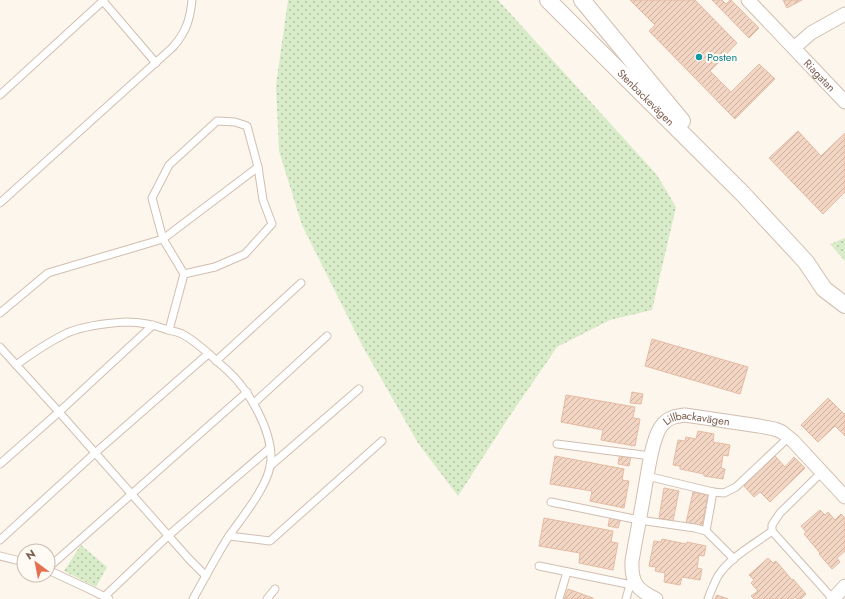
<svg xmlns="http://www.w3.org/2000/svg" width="845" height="599" font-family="Jost,sans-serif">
  <defs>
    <pattern id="grass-dots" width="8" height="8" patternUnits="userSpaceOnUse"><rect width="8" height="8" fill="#d8ecc9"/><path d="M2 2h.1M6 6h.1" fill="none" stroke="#b4c2a5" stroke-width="1.8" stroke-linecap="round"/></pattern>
    <pattern id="building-hatch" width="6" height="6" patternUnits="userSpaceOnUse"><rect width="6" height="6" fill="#f3d5c3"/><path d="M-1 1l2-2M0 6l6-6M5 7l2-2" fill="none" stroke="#cab0a1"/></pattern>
  </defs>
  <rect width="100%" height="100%" fill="#fdf6ec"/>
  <g fill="url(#grass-dots)">
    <path d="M288,0h210l159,175 19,32 -24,103 -42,10 -53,27 -48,70 -51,79 -40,-53 -55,-96 -61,-122 -23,-74 -3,-66z"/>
    <path d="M845,238v23l-15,-17z"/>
    <path d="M81,545l26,22 -11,20 -32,-16z"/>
  </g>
  <g fill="url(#building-hatch)" stroke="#e6bba3">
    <path d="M630,0h65l42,43 -27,28 21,21 28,-28 16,15 -40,40 -86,-88 6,-6z"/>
    <path d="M712,0h10l4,4 4,-4h1l28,28 -10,10z"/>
    <path d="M783,0h19l-15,8z"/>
    <path d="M798,131l23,25 24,-23v59l-22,22 -54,-56z"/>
    <path d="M652,339l96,28 -8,27 -95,-28z"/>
    <path d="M632,392l11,2 -2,10 -11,-1z"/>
    <path d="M566,395l69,12 -2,11 7,1 -5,27 -34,-6 2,-10 -42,-8z"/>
    <path d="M828,398l16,16 1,-1v23l-10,-10 -17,16 -17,-17z"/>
    <path d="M698,431l16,3 -1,8 17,3 -2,11 -5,-1 -2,13 4,1 -2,10 -19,-3v-2l-24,-5v-3l-7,-1 5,-25 7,1 1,-4 10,2z"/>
    <path d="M620,453l11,3 -2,10 -11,-2z"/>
    <path d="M555,456l69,13 -2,11 7,1 -5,27 -34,-7 2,-10 -42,-7z"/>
    <path d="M775,456l10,11 9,-10 11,11 -35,34 -10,-10 -6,5 -10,-11z"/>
    <path d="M664,488l15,3 -6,30 -14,-3z"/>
    <path d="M693,492l15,3 -6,31 -16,-3z"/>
    <path d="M820,510l5,5 3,-3 7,8 6,-6 4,4v33l-8,7 3,4 -8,7 -13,-15 1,-1 -16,-19 2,-2 -5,-6z"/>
    <path d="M610,516l11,2 -3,10 -10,-2z"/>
    <path d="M544,518l69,13 -2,11 7,1 -5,27 -34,-7 1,-10 -41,-7z"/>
    <path d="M662,539l24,5 1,-2 19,4 -2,10 -5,-1 -2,13 5,1 -2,11 -18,-3 -2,8 -16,-3 1,-9 -10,-2 1,-4 -7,-1 5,-25 7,1z"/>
    <path d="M768,558l5,5 3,-2 16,19 1,-1 13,15 -5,5h-4l-2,-2 -2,2h-39l-3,-3 7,-5 -7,-8 3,-3 -5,-5z"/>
    <path d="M568,589l25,9v1h-29z"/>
    <path d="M717,595l11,4h-13z"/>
  </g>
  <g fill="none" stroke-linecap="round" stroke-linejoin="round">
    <defs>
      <g id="service">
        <path d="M103,1l53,62"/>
        <path d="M0,95l104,-95"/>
        <path d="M0,203l173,-156c13,-15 17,-27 19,-47"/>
        <path d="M0,313l48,-40 115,-34 95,-72"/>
        <path d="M169,330l15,-56 -21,-35 -11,-41 17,-33 48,-44 18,1 12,4 11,41 5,33 9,24 -27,30 -30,13 -31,7"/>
        <path d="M0,347l59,65 130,147 17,17"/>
        <path d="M216,361l85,-78"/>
        <path d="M16,365c16,-12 33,-23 51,-32 17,-7 41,-10 59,-11 14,0 29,3 42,8 4,1 10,2 14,4 16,8 32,25 45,36 22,20 45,60 44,90 -1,24 -28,56 -42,76 -13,20 -24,42 -36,63"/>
        <path d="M254,403l73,-67"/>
        <path d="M557,444l94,12"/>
        <path d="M0,464l59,-52 94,-87"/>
        <path d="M270,466l89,-77"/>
        <path d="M822,472l-42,41 -8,12v6l61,68"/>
        <path d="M647,476l66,16 11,1 12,-6 53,-50"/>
        <path d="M551,502l88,18 56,8 11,3 28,28"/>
        <path d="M706,531l7,-39"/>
        <path d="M229,536l41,5 112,-100"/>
        <path d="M0,540l95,-87 113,-99"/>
        <path d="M0,556l24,6"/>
        <path d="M539,566l98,20"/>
        <path d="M48,568l199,-176"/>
        <path d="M48,570l41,19 20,10"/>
        <path d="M105,599v-3l64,-61 101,-87"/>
        <path d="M267,599l8,-10"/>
        <path d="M559,599l8,-27"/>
        <path d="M626,599l4,-14"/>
        <path d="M708,599c3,-8 6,-16 10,-23 12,-19 37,-32 54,-45"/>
      </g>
      <g id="minor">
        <path id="s1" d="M748,0l97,102"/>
        <path d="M794,48l17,-15 34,-19"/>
        <path id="s2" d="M656,599c-19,-9 -25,-16 -24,-38 4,-24 9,-48 13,-73 3,-15 7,-53 18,-64 6,-7 14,-8 22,-9l74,11 16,3 7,3 11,9 52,56"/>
        <path d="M833,599l12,-13"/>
      </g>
      <g id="tertiary">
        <path id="s3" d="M548,0l195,194 63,68 18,27 21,16"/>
        <path d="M582,0l100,121"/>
      </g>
    </defs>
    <use href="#service" stroke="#d1beb0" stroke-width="9"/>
    <use href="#minor" stroke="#d1beb0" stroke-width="15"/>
    <use href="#tertiary" stroke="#d1beb0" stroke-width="18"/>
    <use href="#service" stroke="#fff" stroke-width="7"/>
    <use href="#minor" stroke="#fff" stroke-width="13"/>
    <use href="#tertiary" stroke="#fff" stroke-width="16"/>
  </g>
  <circle fill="#0f9aa8" stroke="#fffaf3" stroke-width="1.5" cx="699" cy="57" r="4"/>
  <g text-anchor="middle" stroke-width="4" stroke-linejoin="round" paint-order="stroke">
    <g font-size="11" fill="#0d838f" stroke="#fffaf3" text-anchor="start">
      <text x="707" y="61">Posten</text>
    </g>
    <g font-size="11" fill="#7a5c4d" stroke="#fffaf3">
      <text dy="4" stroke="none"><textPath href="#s1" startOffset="104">Riagatan</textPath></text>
      <text dy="4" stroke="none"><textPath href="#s3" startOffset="138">Stenbackevägen</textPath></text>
      <text dy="4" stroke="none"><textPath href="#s2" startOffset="226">Lillbackavägen</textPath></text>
    </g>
  </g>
  <g transform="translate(36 563) rotate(328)"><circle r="19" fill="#fffaf3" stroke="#cabbb1"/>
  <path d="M0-3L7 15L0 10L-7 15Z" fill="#e76f51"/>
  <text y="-6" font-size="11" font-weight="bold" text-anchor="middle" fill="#7a5c4d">N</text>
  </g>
</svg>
